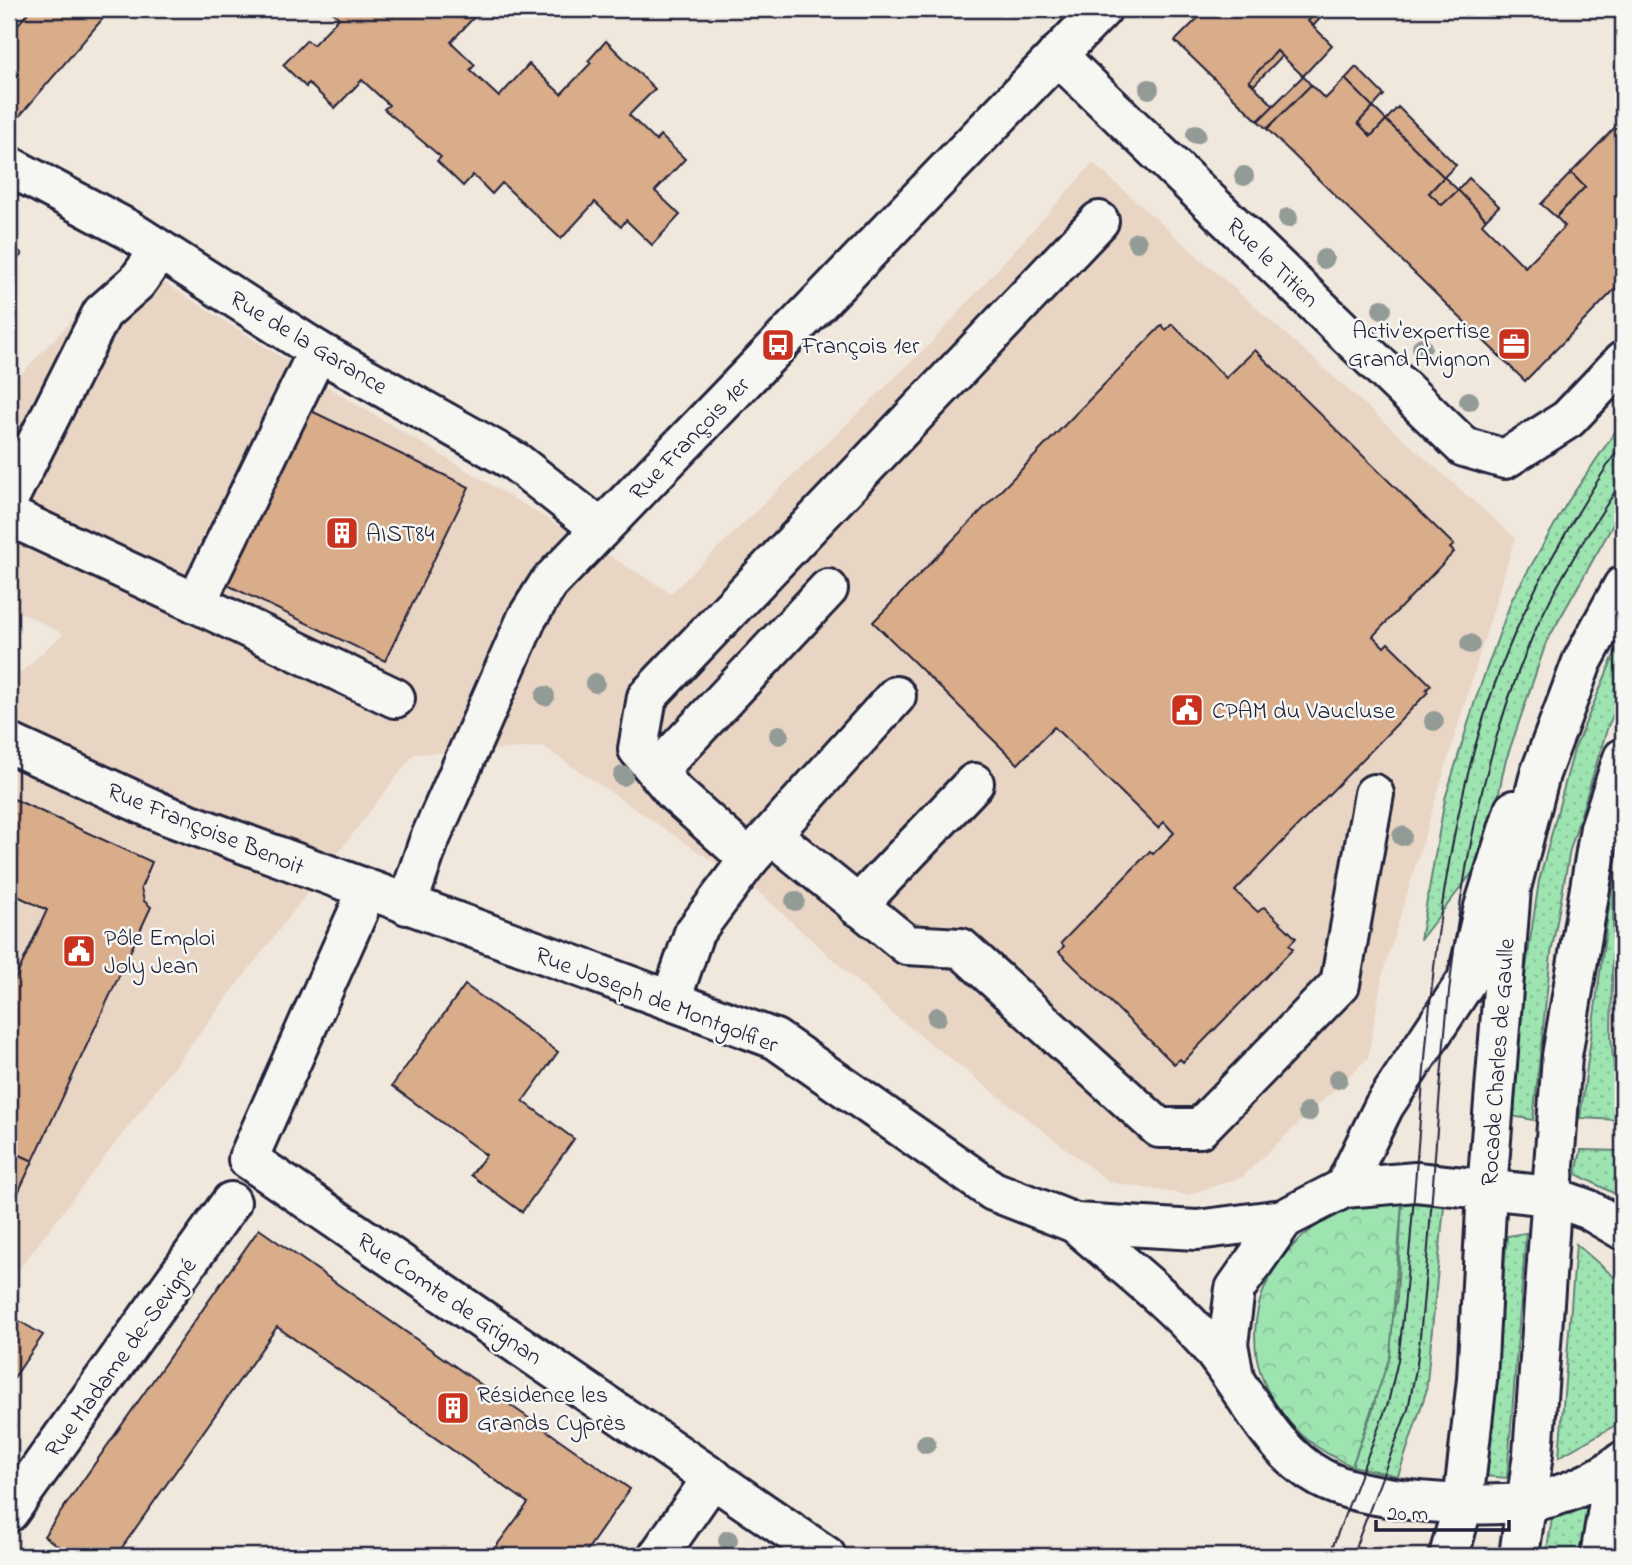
<svg xmlns="http://www.w3.org/2000/svg" width="1632" height="1565" font-family="'Indie Flower',sans-serif">
  <defs>
    <pattern id="grass-dots" width="8" height="8" patternUnits="userSpaceOnUse" patternTransform="scale(1.75)"><rect width="8" height="8" fill="#9de4b1"/><path d="M2 2h.1M6 6h.1" fill="none" stroke="#87c399" stroke-width="1.8" stroke-linecap="round"/></pattern>
    <pattern id="forest-crowns" width="20" height="18" patternUnits="userSpaceOnUse" patternTransform="scale(1.75)"><rect width="20" height="18" fill="#9de4b1"/><path d="M2 6a3 3 0 1 1 6 0M12 15a3 3 0 1 1 6 0" fill="none" stroke="#87c399"/></pattern>
  </defs>
  <rect width="100%" height="100%" fill="#f0e7dd"/>
  <filter id="ink" filterUnits="userSpaceOnUse"><feTurbulence type="fractalNoise" baseFrequency=".0143" numOctaves="2"/><feDisplacementMap in="SourceGraphic" scale="14" xChannelSelector="R" yChannelSelector="G"/><feConvolveMatrix kernelMatrix="1 2 1 2 8 2 1 2 1" color-interpolation-filters="sRGB"/></filter>
  <g filter="url(#ink)">
    <path fill="#e9d5c4" d="M1093,163l422,375 -133,438 -14,82 -126,119 -55,18 -78,-13 -215,-167 -132,-120 -218,-148 -130,7 -405,528v-599l54,-49 -54,-28v-219l120,-127 204,130 338,203 259,-249z"/>
    <g fill="url(#grass-dots)" stroke="#608376" stroke-width="2">
      <path d="M1623,420v87l-77,136 -41,120 -19,92 -66,85 25,-141 30,-98 37,-102 55,-96z"/>
      <path d="M1623,634v60l-15,32 -38,124 -19,104 -18,166 -21,-4 8,-108 19,-127 35,-131z"/>
      <path d="M1614,871l-3,165 8,84 -39,-2z"/>
      <path d="M1581,1150l40,1 2,47 -47,-24z"/>
      <path d="M1402,1202l42,4 -18,186 -28,84 -46,-10 21,-57 24,-112z"/>
      <path d="M1526,1233l-19,245 -21,-2 21,-240z"/>
      <path d="M1576,1244l43,37 4,9v125l-4,8 -60,34z"/>
      <path d="M1601,1500l-17,56 -37,-7 5,-31 23,-6z"/>
    </g>
    <path fill="url(#forest-crowns)" stroke="#608376" stroke-width="2" d="M1368,1202h34l-12,154 -38,110c-138,-59 -125,-222 16,-264z"/>
    <g fill="#d9ac8a" stroke="#22223b" stroke-width="2">
      <path d="M31,9h80l-98,115 -4,-3v-86z"/>
      <path d="M329,9h140l7,6 -25,27 24,23 -5,5 29,27 30,-33 32,30 30,-31 -3,-2 18,-20 49,48 -26,26 27,26 4,-6 25,24 -30,32 25,24 -28,30 -26,-25 -5,7 -26,-25 -34,37 -59,-56 -10,11 -19,-19 -10,11 -26,-25 4,-4 -57,-48 5,-4 -27,-25 -27,28 -27,-25 -2,4 -23,-22 24,-25 6,5 26,-27z"/>
      <path d="M1207,9h113l-12,12 24,24 -29,31 -26,-25 -28,30 25,25 -16,15 -83,-80z"/>
      <path d="M1320,9h9l-16,17 -5,-5z"/>
      <path d="M1277,51l5,5 -28,29 -5,-4z"/>
      <path d="M1356,67l28,28 -11,12 -28,-28z"/>
      <path d="M1303,76l8,9 -44,44 -9,-8z"/>
      <path d="M1345,79l28,28 -15,16 13,13 15,-16 58,57 -15,16 13,12 16,-15 28,29 -4,5 43,43 40,-41 -9,-9 29,-30 -14,-14 52,-54v162l-98,100 -258,-252 44,-44 14,14z"/>
      <path d="M1373,107l13,13 -15,16 -13,-13z"/>
      <path d="M1398,107l58,58 -12,12 -58,-57z"/>
      <path d="M1571,173l14,14 -29,30 -15,-13z"/>
      <path d="M1444,177l14,13 -16,15 -13,-12z"/>
      <path d="M1469,178l30,28 -13,13 -28,-29z"/>
      <path d="M9,242l13,12 -13,15z"/>
      <path d="M1172,324l54,54 29,-28 199,195 -4,3 4,4 -81,84 11,11 4,-4 43,42 -5,5 2,2 -193,199 23,21 6,-5 32,31 -7,7 4,4 -110,113 -3,-3 -6,5 -115,-112 5,-6 -3,-3 89,-92 3,3 21,-21 -10,-11 -6,6 -104,-101 -36,37 -145,-142 289,-297 4,5z"/>
      <path d="M299,405l170,82 -84,174 -170,-82z"/>
      <path d="M14,799l138,63 -11,26 3,13 7,6 -118,254 -24,-11v-158l38,-82 -38,-18v-82z"/>
      <path d="M465,985l93,67 -35,49 51,38 -52,73 -51,-37 15,-20 -94,-69z"/>
      <path d="M9,1150l24,11 -24,51z"/>
      <path d="M259,1229l371,260 -47,67h-94l39,-53 -251,-176 -161,229h-44l-28,-20z"/>
      <path d="M9,1315l34,20 -34,50z"/>
    </g>
    <g fill="none" stroke-linecap="round" stroke-linejoin="round">
      <defs>
        <g id="minor">
          <path d="M1057,55l407,392 41,12 63,-40 55,-58"/>
          <path d="M9,166l120,64 189,121 198,111 85,67"/>
          <path d="M9,498l93,-185 35,-31 23,-32"/>
          <path d="M9,516l187,87 122,-252"/>
          <path d="M196,603l199,95"/>
          <path d="M9,743l157,72 609,224 218,152 82,32 122,7 87,-11"/>
          <path d="M657,771l171,-182"/>
          <path d="M772,835l135,110 54,3 198,180h41l140,-144 34,-190"/>
          <path d="M749,859l-74,-66 -37,-44 9,-52 452,-476"/>
          <path d="M363,890l-5,22 -110,247 578,397"/>
          <path d="M407,905l22,-64 98,-223 22,-35 553,-574"/>
          <path d="M857,906l117,-123"/>
          <path d="M671,1000l23,-67 55,-74 147,-163"/>
          <path d="M1344,1188l40,-82 83,-126 17,-73 30,-97"/>
          <path d="M1075,1223c43,38 92,75 130,118 39,44 63,109 116,137 44,24 156,30 205,24 32,-3 73,-21 97,-41"/>
          <path d="M1234,1377l-6,-33 7,-55 49,-70 60,-31 72,-6 135,14 36,13 36,21"/>
          <path d="M9,1512l222,-310"/>
          <path d="M658,1556l55,-79"/>
          <path d="M1600,1556l15,-89"/>
        </g>
        <g id="major">
          <path d="M1449,1556l14,-52 14,-125 10,-189 24,-302 29,-114 42,-112 41,-76"/>
          <path d="M1519,1556l14,-102 29,-398 38,-228 23,-70"/>
        </g>
      </defs>
      <use href="#minor" stroke="#22223b" stroke-width="44"/>
      <use href="#major" stroke="#22223b" stroke-width="44"/>
      <use href="#minor" stroke="#f6f6f2" stroke-width="38"/>
      <use href="#major" stroke="#f6f6f2" stroke-width="38"/>
      <g stroke="#22223b" stroke-width="2">
        <path d="M1329,1556l59,-153 10,-43c31,-240 19,-499 116,-725 29,-68 68,-132 109,-193"/>
        <path d="M1352,1556l56,-147 9,-45c28,-239 18,-499 114,-724 24,-56 58,-110 92,-160"/>
      </g>
    </g>
    <g fill="#939b97">
      <circle cx="1149" cy="89" r="10"/>
      <circle cx="1196" cy="134" r="10"/>
      <circle cx="1244" cy="176" r="10"/>
      <circle cx="1288" cy="218" r="10"/>
      <circle cx="1137" cy="242" r="10"/>
      <circle cx="1324" cy="259" r="10"/>
      <circle cx="1382" cy="309" r="10"/>
      <circle cx="1422" cy="347" r="10"/>
      <circle cx="1469" cy="401" r="10"/>
      <circle cx="1470" cy="644" r="10"/>
      <circle cx="595" cy="683" r="10"/>
      <circle cx="545" cy="696" r="10"/>
      <circle cx="1434" cy="721" r="10"/>
      <circle cx="779" cy="735" r="10"/>
      <circle cx="623" cy="776" r="10"/>
      <circle cx="1402" cy="836" r="10"/>
      <circle cx="795" cy="901" r="10"/>
      <circle cx="937" cy="1017" r="10"/>
      <circle cx="1338" cy="1079" r="10"/>
      <circle cx="1308" cy="1112" r="10"/>
      <circle cx="926" cy="1444" r="10"/>
      <circle cx="728" cy="1540" r="10"/>
    </g>
  </g>
  <defs>
    <symbol id="office-square" viewBox="-11 -11 22 22"><rect x="-9" y="-9" width="18" height="18" rx="4" fill="#c8321e" stroke="#f6f6f2"/><path d="M-6-3h4V-5.5h4V-3h4V5H-6ZM-1-4.5V-3h2v-1.5ZM-6 0V1H6V0Z" fill="#fff"/></symbol>
    <symbol id="bus-square" viewBox="-11 -11 22 22"><rect x="-9" y="-9" width="18" height="18" rx="4" fill="#c8321e" stroke="#f6f6f2"/><path d="M-5-6H5V4H4V6H2V4H-2V6H-4V4H-5ZM-3.5-4V0h7V-4ZM-3.5 1.2v1.5H-2V1.2ZM2 1.2v1.5H3.5V1.2Z" fill="#fff"/></symbol>
    <symbol id="building-square" viewBox="-11 -11 22 22"><rect x="-9" y="-9" width="18" height="18" rx="4" fill="#c8321e" stroke="#f6f6f2"/><path d="M-4-6H4V6H1V3H-1V6H-4ZM-2.5-4.3h1.7v1.8h-1.7ZM.8-4.3h1.7v1.8H.8ZM-2.5-1h1.7V.8h-1.7ZM.8-1h1.7V.8H.8Z" fill="#fff"/></symbol>
    <symbol id="civic-square" viewBox="-11 -11 22 22"><rect x="-9" y="-9" width="18" height="18" rx="4" fill="#c8321e" stroke="#f6f6f2"/><path d="M-.6-6.5H3V-4.5H.6V-3L4-1V1h2V6H-6V1h2V-1L-.6-3ZM-1.2 2.5V6h2.4V2.5Z" fill="#fff"/></symbol>
  </defs>
  <g fill-rule="evenodd">
    <use href="#office-square" x="1495" y="325" width="38" height="38"/>
    <use href="#bus-square" x="759" y="326" width="38" height="38"/>
    <use href="#building-square" x="323" y="514" width="38" height="38"/>
    <use href="#civic-square" x="1168" y="691" width="38" height="38"/>
    <use href="#civic-square" x="60" y="932" width="38" height="38"/>
    <use href="#building-square" x="434" y="1389" width="38" height="38"/>
  </g>
  <g text-anchor="middle" stroke-width="5" stroke-linejoin="round" paint-order="stroke">
    <g font-size="24" fill="#22223b" stroke="#f6f6f2">
      <text transform="translate(1273 262) rotate(44)" y="8">Rue le Titien</text>
      <text transform="translate(309 342) rotate(31)" y="8">Rue de la Garance</text>
      <text transform="translate(689 438) rotate(-46)" y="8">Rue François 1er</text>
      <text transform="translate(206 828) rotate(22)" y="8">Rue Françoise Benoit</text>
      <text transform="translate(657 999) rotate(21)" y="8">Rue Joseph de Montgolfier</text>
      <text transform="translate(1497 1062) rotate(-86)" y="8">Rocade Charles de Gaulle</text>
      <text transform="translate(450 1298) rotate(34)" y="8">Rue Comte de Grignan</text>
      <text transform="translate(120 1357) rotate(-54)" y="8">Rue Madame de-Sevigné</text>
    </g>
    <g font-size="24" fill="#22223b" stroke="#f6f6f2" text-anchor="start">
      <text x="1490" y="338" text-anchor="end">Activ'expertise<tspan x="1490" dy="28">Grand Avignon</tspan></text>
      <text x="802" y="353">François 1er</text>
      <text x="366" y="541">AIST84</text>
      <text x="1212" y="718">CPAM du Vaucluse</text>
      <text x="104" y="945">Pôle Emploi<tspan x="104" dy="28">Joly Jean</tspan></text>
      <text x="477" y="1402">Résidence les<tspan x="477" dy="28">Grands Cyprès</tspan></text>
    </g>
  </g>
  <rect width="1632" height="1565" fill="none" stroke="#f6f6f2" stroke-width="35"/>
  <rect x="18" y="18" width="1597" height="1530" fill="none" stroke="#22223b" stroke-width="2.5" filter="url(#ink)"/>
  <path d="M1376 1520v10h133v-10" fill="none" stroke="#22223b" stroke-width="3.5"/>
  <text x="1387" y="1520" font-size="21" fill="#22223b" stroke="#f6f6f2" stroke-width="5" paint-order="stroke">20 m</text>
</svg>
